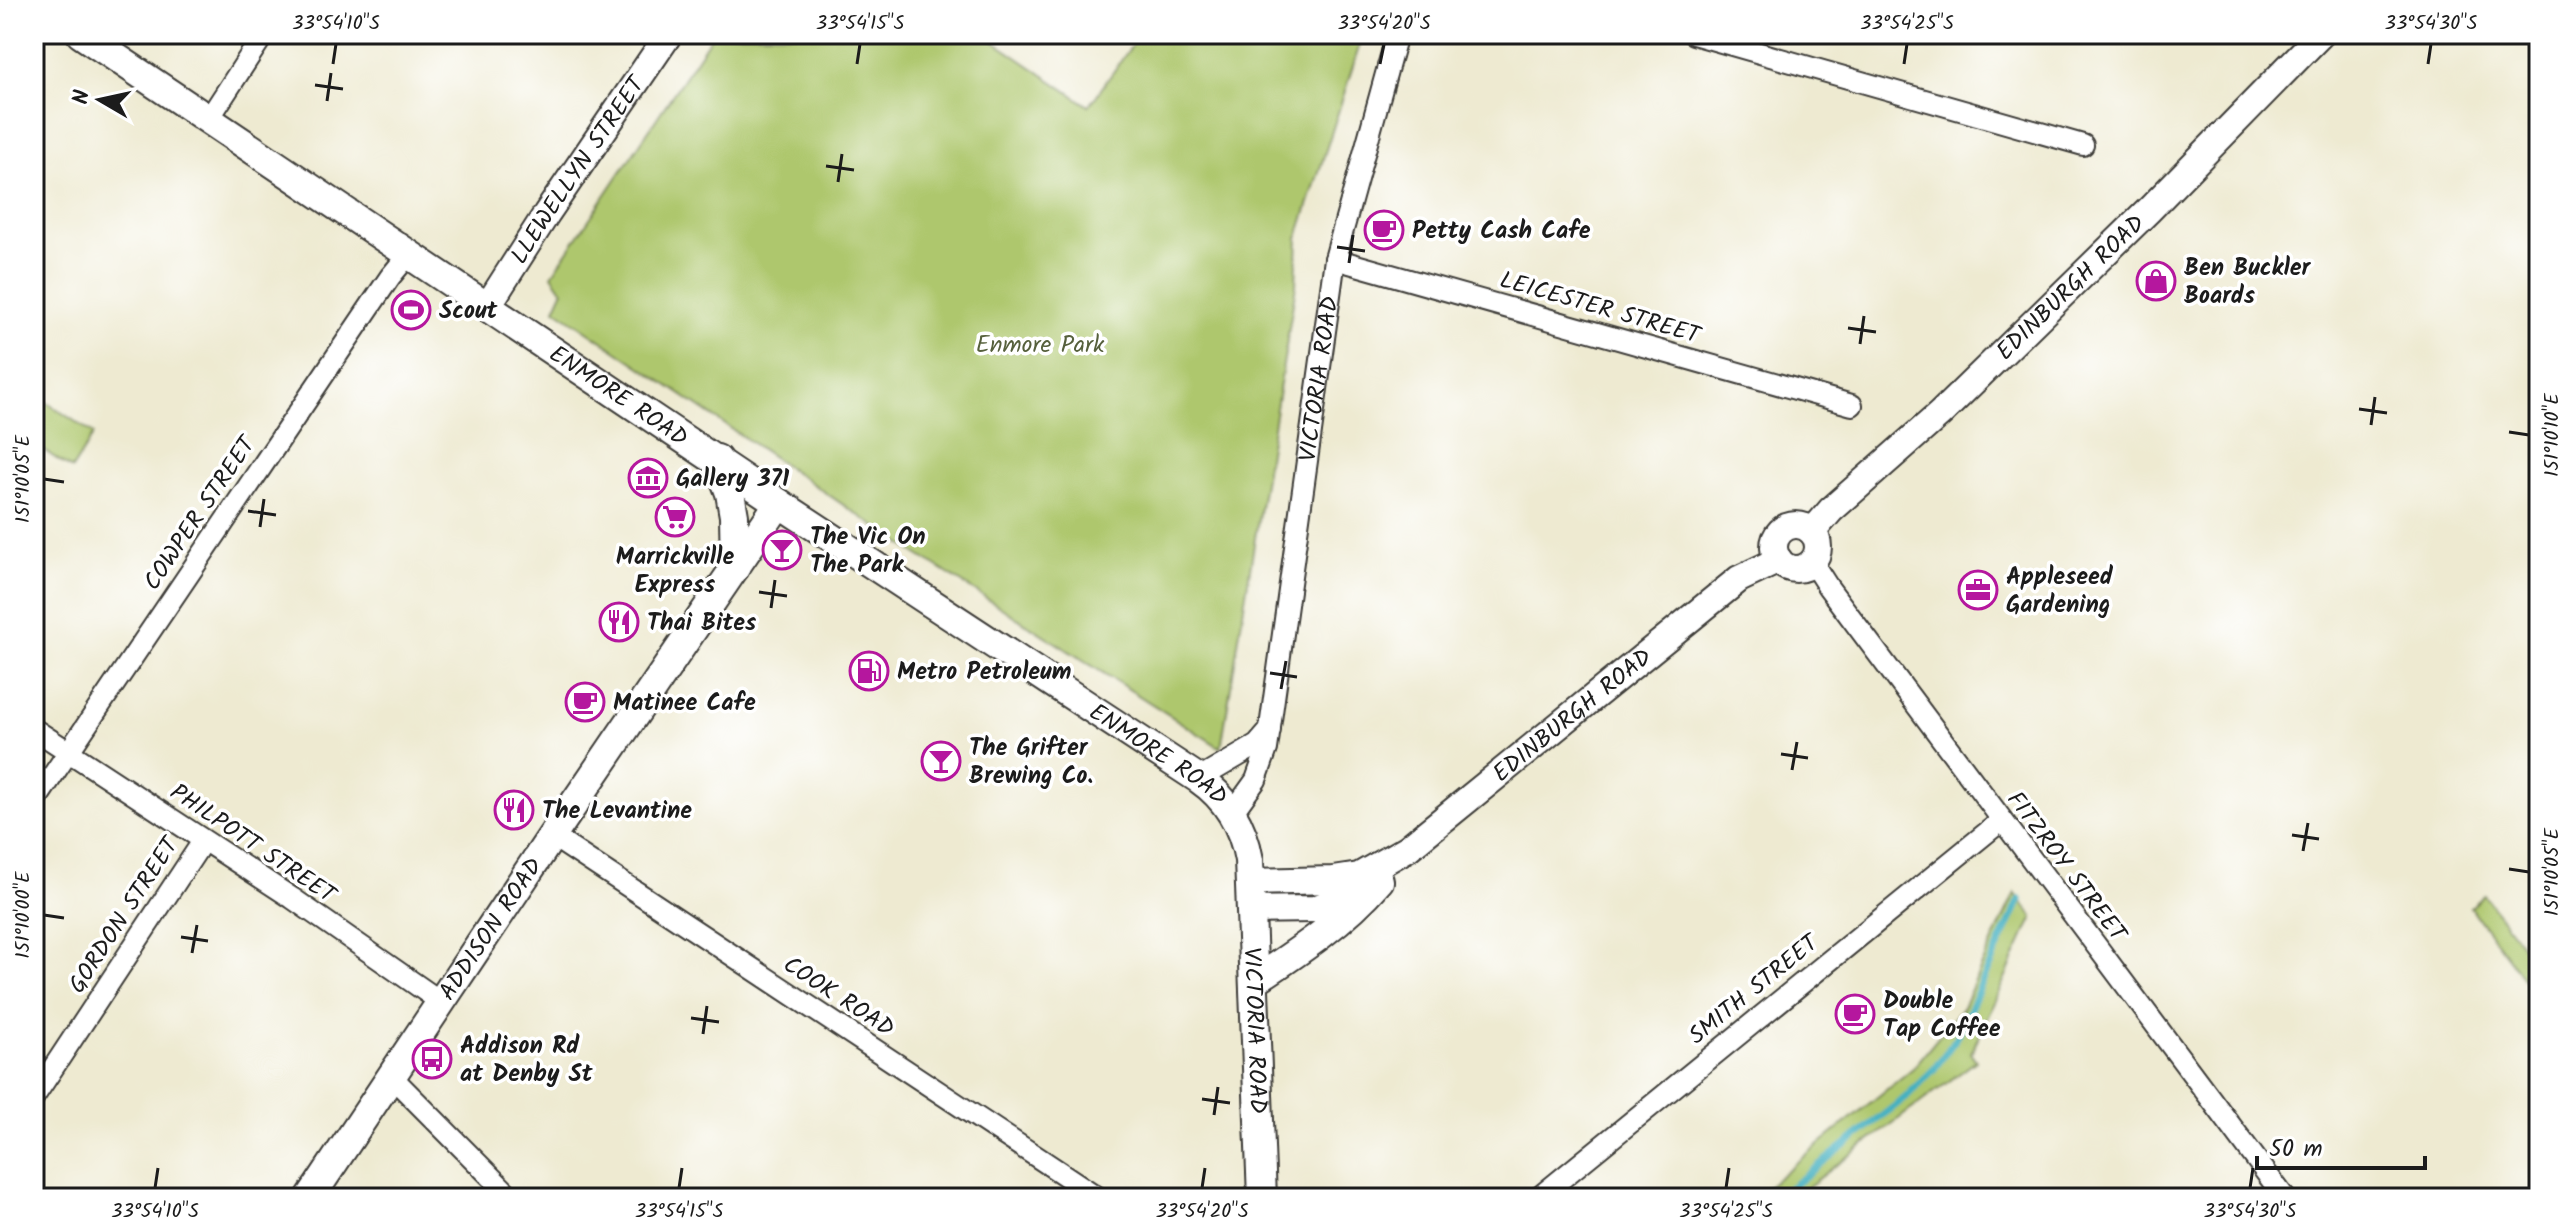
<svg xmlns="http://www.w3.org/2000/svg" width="2573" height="1232" font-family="Kalam,sans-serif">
  <rect width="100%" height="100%" fill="#fff"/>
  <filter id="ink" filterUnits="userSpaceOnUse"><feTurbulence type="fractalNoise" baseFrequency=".0125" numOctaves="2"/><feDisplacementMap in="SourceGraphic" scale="16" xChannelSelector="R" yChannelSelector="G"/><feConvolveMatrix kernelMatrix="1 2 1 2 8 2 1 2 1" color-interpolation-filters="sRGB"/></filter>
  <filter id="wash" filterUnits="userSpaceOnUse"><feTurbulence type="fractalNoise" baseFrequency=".006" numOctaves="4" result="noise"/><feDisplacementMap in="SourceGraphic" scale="32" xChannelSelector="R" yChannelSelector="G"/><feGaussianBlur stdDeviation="1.8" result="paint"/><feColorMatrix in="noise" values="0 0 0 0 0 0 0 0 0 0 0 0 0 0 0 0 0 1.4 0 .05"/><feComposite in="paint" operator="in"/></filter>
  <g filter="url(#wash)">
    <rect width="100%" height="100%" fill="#eeead1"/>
    <g fill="#aec76d" stroke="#657244" stroke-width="2">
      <path d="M713,34h270l106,72 51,-72h216l6,4 -64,199 -2,48 -75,463 -323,-206 -343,-233 8,-18 -11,-16z"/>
      <path d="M34,394l60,40 -22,35 -38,-25z"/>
      <path d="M2015,893l18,24 -62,136 5,8 -183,137h-40l160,-130 50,-61z"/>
      <path d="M2484,895l55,73v31l-69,-92z"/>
    </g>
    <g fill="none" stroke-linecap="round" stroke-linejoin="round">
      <path stroke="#44b0c1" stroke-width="7" d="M1777,1198l128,-100 29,-29 23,-32 63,-137"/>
    </g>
  </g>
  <g filter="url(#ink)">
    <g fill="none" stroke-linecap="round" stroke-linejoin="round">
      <defs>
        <g id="minor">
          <path d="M1693,34l390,111"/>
          <path d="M208,120l56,-86"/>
          <path d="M1335,259l517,146"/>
          <path d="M1812,562l16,25 457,611"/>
          <path d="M34,729l258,169 149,104"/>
          <path d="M1199,779l58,-34 13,-15"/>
          <path d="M34,803l356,-526 19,-23"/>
          <path id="s1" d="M1233,812l23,-32 11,-31 68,-490 62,-225"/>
          <path d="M552,836l547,362"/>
          <path d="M391,1076l121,122"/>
          <path d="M34,1097l169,-256"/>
          <path d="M1538,1198l463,-377"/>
        </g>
        <g id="tertiary">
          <path id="s2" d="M487,307l60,-94 122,-179"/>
          <circle cx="1796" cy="547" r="22"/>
          <path id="s3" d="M1812,532l19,-22 109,-96 209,-204 172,-176"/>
          <path id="s4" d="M1251,882l82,-2 26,-4 49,-28 331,-269 40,-19"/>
          <path d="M1252,910l63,-1 57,-24"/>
        </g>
        <g id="secondary">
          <path id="s5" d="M81,34l698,469 420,276c29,20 44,47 50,81l13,338"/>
          <path d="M717,459l13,34 4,23 1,52"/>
          <path d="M1254,981c44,-29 91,-60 125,-100"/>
          <path id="s6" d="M310,1198l242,-362 227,-333"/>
        </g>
      </defs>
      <use href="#minor" stroke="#3c3b37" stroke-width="24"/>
      <use href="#tertiary" stroke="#3c3b37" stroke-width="30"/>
      <use href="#secondary" stroke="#3c3b37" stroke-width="32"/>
      <use href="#minor" stroke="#fff" stroke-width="20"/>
      <use href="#tertiary" stroke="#fff" stroke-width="26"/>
      <use href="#secondary" stroke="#fff" stroke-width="28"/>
    </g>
  </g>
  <path fill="none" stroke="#1c1c1c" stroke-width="3" d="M333,64l3,-20M857,64l3,-20M1380,64l4,-20M1904,64l3,-20M2428,64l3,-20M315,85l28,4M327,101l4,-28M826,166l28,4M838,182l4,-28M1337,247l28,4M1349,263l4,-28M1848,328l28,4M1860,344l4,-28M2359,409l28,4M2371,425l4,-28M2509,432l20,3M44,479l20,3M248,511l28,4M260,527l4,-28M759,592l28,4M771,608l4,-28M1270,673l27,4M1281,689l5,-28M1781,754l27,4M1792,770l5,-28M2292,835l27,4M2303,851l5,-28M2509,869l20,3M44,915l20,3M181,937l27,4M192,953l5,-28M691,1018l28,4M703,1034l4,-28M1202,1099l28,4M1214,1115l4,-28M155,1188l3,-20M679,1188l3,-20M1202,1188l3,-20M1726,1188l3,-20M2250,1188l3,-20"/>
  <defs>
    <symbol id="cafe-ring" viewBox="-11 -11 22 22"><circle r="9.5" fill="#fff" stroke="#b5179e" stroke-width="1.5"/><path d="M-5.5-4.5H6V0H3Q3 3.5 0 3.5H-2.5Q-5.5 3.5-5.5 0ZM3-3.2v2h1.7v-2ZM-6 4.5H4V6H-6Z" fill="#b5179e"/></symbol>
    <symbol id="shop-ring" viewBox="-11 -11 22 22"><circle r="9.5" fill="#fff" stroke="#b5179e" stroke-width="1.5"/><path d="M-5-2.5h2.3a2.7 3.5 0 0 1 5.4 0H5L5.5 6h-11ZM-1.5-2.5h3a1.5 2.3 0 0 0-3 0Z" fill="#b5179e"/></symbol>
    <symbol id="stadium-ring" viewBox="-11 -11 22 22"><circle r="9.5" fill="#fff" stroke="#b5179e" stroke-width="1.5"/><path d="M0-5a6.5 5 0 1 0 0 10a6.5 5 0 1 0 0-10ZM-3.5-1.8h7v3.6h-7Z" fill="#b5179e"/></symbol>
    <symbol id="museum-ring" viewBox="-11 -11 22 22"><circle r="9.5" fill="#fff" stroke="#b5179e" stroke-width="1.5"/><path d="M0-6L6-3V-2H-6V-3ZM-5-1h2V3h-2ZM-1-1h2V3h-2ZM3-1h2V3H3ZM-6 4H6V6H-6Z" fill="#b5179e"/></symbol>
    <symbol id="supermarket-ring" viewBox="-11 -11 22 22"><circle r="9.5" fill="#fff" stroke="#b5179e" stroke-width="1.5"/><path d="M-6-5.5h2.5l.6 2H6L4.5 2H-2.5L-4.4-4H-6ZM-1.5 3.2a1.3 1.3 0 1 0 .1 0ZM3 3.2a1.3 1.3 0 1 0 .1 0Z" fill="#b5179e"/></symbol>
    <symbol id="bar-ring" viewBox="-11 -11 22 22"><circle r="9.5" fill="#fff" stroke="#b5179e" stroke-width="1.5"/><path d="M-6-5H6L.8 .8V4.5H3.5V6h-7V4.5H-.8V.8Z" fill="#b5179e"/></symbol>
    <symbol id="office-ring" viewBox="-11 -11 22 22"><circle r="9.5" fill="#fff" stroke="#b5179e" stroke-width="1.5"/><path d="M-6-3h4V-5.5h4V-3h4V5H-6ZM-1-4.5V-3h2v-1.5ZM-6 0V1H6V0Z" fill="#b5179e"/></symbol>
    <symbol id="restaurant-ring" viewBox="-11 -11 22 22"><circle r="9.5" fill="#fff" stroke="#b5179e" stroke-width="1.5"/><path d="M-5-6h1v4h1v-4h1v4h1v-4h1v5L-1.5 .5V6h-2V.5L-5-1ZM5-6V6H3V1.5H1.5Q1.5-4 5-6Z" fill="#b5179e"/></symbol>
    <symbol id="fuel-ring" viewBox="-11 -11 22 22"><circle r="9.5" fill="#fff" stroke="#b5179e" stroke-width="1.5"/><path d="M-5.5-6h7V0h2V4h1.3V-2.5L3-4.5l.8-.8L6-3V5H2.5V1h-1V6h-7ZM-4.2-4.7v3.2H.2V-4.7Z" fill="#b5179e"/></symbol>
    <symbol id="bus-ring" viewBox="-11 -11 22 22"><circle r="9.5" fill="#fff" stroke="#b5179e" stroke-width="1.5"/><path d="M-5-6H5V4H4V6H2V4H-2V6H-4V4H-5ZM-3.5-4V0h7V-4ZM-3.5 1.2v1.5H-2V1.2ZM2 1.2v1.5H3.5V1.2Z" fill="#b5179e"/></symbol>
  </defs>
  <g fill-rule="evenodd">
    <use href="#cafe-ring" x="1362" y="208" width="44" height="44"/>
    <use href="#shop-ring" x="2134" y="259" width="44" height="44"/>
    <use href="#stadium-ring" x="389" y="288" width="44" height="44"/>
    <use href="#museum-ring" x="626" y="456" width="44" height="44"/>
    <use href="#supermarket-ring" x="653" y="495" width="44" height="44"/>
    <use href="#bar-ring" x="760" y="528" width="44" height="44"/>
    <use href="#office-ring" x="1956" y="568" width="44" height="44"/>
    <use href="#restaurant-ring" x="597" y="600" width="44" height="44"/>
    <use href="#fuel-ring" x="847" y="649" width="44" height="44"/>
    <use href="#cafe-ring" x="563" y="680" width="44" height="44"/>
    <use href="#bar-ring" x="919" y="739" width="44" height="44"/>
    <use href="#restaurant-ring" x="492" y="788" width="44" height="44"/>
    <use href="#cafe-ring" x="1833" y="992" width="44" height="44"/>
    <use href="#bus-ring" x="410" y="1037" width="44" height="44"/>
  </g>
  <g text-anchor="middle" stroke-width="7" stroke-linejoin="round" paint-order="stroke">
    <g font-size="24" fill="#1c1c1c" stroke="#fff">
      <text dy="8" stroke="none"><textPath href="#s2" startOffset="164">LLEWELLYN STREET</textPath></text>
      <text dy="8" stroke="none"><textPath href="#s3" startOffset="356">EDINBURGH ROAD</textPath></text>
      <text transform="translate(1600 307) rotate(16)" y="8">LEICESTER STREET</text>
      <text dy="8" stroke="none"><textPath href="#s1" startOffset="446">VICTORIA ROAD</textPath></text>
      <text dy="8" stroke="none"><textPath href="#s5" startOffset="648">ENMORE ROAD</textPath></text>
      <text transform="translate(199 513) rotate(-56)" y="8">COWPER STREET</text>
      <text dy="8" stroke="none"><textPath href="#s4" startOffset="376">EDINBURGH ROAD</textPath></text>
      <text dy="8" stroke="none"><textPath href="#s5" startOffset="1296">ENMORE ROAD</textPath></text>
      <text transform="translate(253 843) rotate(34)" y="8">PHILPOTT STREET</text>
      <text transform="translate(2067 866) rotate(53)" y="8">FITZROY STREET</text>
      <text transform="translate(123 915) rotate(-57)" y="8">GORDON STREET</text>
      <text dy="8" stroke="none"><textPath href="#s6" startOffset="324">ADDISON ROAD</textPath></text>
      <text transform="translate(1753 989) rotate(-39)" y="8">SMITH STREET</text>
      <text transform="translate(839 996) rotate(33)" y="8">COOK ROAD</text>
      <text dy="8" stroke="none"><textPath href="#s5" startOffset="1612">VICTORIA ROAD</textPath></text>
    </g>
    <g font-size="24" font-weight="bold" fill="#1c1c1c" stroke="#fff" text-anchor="start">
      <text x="1412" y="238">Petty Cash Cafe</text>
      <text x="2184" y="275">Ben Buckler<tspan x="2184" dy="28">Boards</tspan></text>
      <text x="439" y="318">Scout</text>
      <text x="676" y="486">Gallery 371</text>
      <text x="810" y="544">The Vic On<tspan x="810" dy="28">The Park</tspan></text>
      <text x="675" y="564" text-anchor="middle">Marrickville<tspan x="675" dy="28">Express</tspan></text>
      <text x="2006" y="584">Appleseed<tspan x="2006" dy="28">Gardening</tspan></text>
      <text x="647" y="630">Thai Bites</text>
      <text x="897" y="679">Metro Petroleum</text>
      <text x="613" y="710">Matinee Cafe</text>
      <text x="969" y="755">The Grifter<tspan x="969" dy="28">Brewing Co.</tspan></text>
      <text x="542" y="818">The Levantine</text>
      <text x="1883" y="1008">Double<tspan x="1883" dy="28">Tap Coffee</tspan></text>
      <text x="460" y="1053">Addison Rd<tspan x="460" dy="28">at Denby St</tspan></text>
    </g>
    <g font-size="24" fill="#56603c" stroke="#fff">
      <text x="1040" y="352">Enmore Park</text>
    </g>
  </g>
  <rect width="2573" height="1232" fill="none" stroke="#fff" stroke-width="88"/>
  <g transform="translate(100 100) rotate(279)" stroke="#ffffff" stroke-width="6" paint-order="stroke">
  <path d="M0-6L14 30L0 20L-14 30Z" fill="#1c1c1c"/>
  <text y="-12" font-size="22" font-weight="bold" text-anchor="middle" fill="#1c1c1c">N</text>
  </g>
  <path d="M2257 1156v12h168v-12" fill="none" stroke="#1c1c1c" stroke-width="4"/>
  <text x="2269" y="1156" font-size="24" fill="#1c1c1c" stroke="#ffffff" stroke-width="6" paint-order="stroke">50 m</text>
  <rect x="44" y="44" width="2485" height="1144" fill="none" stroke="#1c1c1c" stroke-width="3"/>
  <g font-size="20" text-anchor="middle" fill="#1c1c1c">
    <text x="336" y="29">33°54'10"S</text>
    <text x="860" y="29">33°54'15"S</text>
    <text x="1384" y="29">33°54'20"S</text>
    <text x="1907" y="29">33°54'25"S</text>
    <text x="2431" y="29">33°54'30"S</text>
    <text transform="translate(2551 435) rotate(-90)" y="7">151°10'10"E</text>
    <text transform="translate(22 479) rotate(-90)" y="7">151°10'05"E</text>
    <text transform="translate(2551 872) rotate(-90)" y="7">151°10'05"E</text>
    <text transform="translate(22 915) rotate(-90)" y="7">151°10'00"E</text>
    <text x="155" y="1217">33°54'10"S</text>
    <text x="679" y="1217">33°54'15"S</text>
    <text x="1202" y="1217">33°54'20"S</text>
    <text x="1726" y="1217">33°54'25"S</text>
    <text x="2250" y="1217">33°54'30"S</text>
  </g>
</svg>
